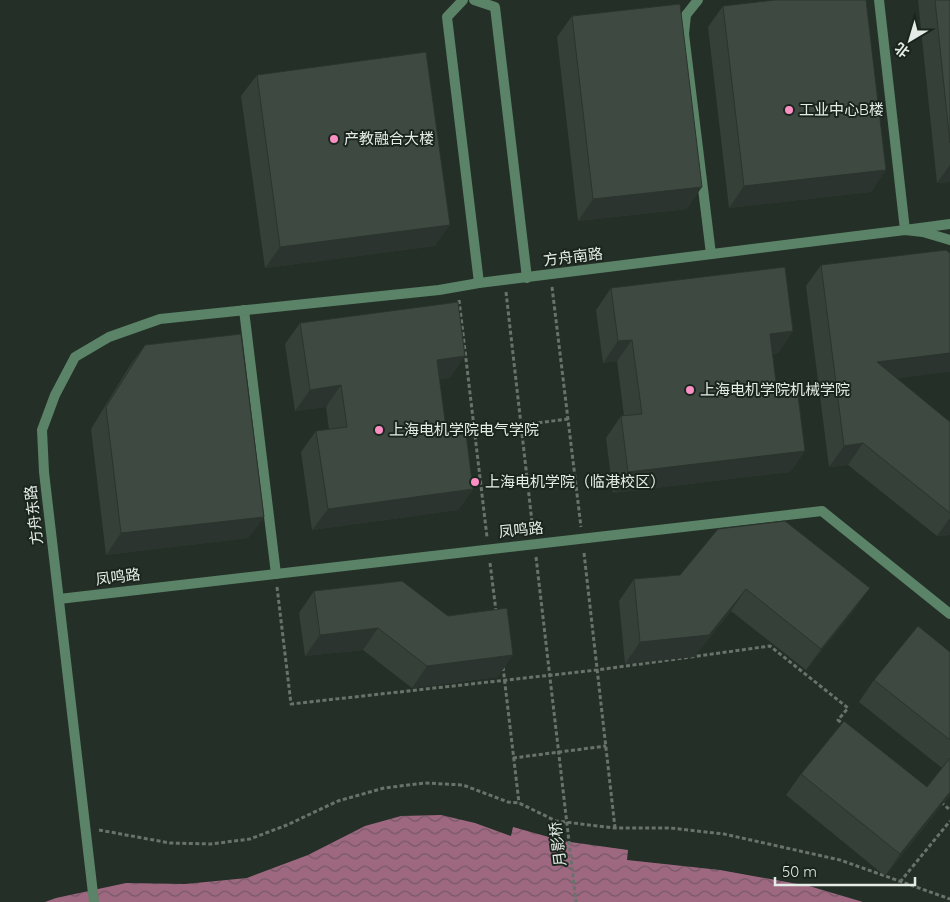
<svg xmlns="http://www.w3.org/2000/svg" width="950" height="902" font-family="Quicksand,'Noto Sans SC',sans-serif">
  <defs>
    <pattern id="water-waves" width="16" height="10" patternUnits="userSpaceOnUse" patternTransform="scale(1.25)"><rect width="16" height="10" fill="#9e6881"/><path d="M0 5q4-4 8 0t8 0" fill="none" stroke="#765966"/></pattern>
  </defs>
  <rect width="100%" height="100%" fill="#242f27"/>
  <path fill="url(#water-waves)" d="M441,815l34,8 36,13 2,-9 50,14 65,9 -1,10 93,10 89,16 54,16h-818l11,-4 70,-15 59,1 62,-6 61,-23 57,-29 36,-10z"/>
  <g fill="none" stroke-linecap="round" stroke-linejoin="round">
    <g stroke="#69726b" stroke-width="3" stroke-dasharray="4 2.5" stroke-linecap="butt">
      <path d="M552,287l29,240"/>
      <path d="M506,292l27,239"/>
      <path d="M459,300l28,237"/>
      <path d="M474,431l94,-12"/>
      <path d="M584,553l31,275"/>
      <path d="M536,557l40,345"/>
      <path d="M490,563l6,48"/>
      <path d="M277,587l14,117 306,-34 173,-24 78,62 -10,12 6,5"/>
      <path d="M503,667l16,136"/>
      <path d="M513,758l93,-12"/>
      <path d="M941,802l9,8"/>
      <path d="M99,830l71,13 41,1 39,-5 37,-14 51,-24 46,-13 41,-5 38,2 45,17 11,1 37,18 59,7h55l54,6 116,26 110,39"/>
      <path d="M900,882l50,-61"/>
    </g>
    <g stroke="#5a8367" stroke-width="10">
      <path d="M698,0l-12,15 -2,19 27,220"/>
      <path d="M879,0l26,230 45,-6"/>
      <path d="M244,310l32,264"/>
      <path d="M59,599l763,-88 128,103"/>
    </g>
    <g stroke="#5a8367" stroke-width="10">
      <path d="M463,0l-16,17 32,266"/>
      <path d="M474,0l21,7 32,271"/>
      <path d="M94,902l-50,-430 -2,-42 13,-35 20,-38 34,-20 51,-18 279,-29 40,-7 426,-53 18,2 27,8"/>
    </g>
  </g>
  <g fill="#354038">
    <path d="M918,0h32v182l-13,1z"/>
    <path d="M723,6l163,164 -15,22 -142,16 -21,-181z"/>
    <path d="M572,16l115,193 -109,12 -21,-184z"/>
    <path d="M257,75l178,171 -170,22 -24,-172z"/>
    <path d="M821,265l77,114 52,43v113l-13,1 -89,-71 -19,2 -23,-181z"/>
    <path d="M611,288l182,43 -15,22 -6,1 6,44 27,53 -15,21 -177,21 -7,-55 15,-22h3l-7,-55 -14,2 -7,-53z"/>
    <path d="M300,323l150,55 -11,1 8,57 26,53 -15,21 -146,20 -11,-78 15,-21 13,-2 -3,-22 -31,4 -10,-67z"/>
    <path d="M145,345l119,172 -16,21 -142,17 -15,-126 38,-62z"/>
    <path d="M680,575l175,34 -49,61 -75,-59 -37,46 -69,7 -6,-63 15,-22z"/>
    <path d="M314,591l184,86 -86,11 -49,-38 -58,6 -6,-43z"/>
    <path d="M950,652v143l-65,81 -99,-81 15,-21 126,13 15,-19 -83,-66 15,-22z"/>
  </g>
  <g fill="#2b342e">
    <path d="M950,165v17l-13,1z"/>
    <path d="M886,170l-15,22 -142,16 15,-22z"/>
    <path d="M702,187l-15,22 -109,12 15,-22z"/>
    <path d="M450,225l-15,21 -170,22 15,-21z"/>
    <path d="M793,331l-15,22 -23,3 15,-22z"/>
    <path d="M632,340l-15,21 -14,2 15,-22z"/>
    <path d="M950,353v19l-88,11 15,-21z"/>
    <path d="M465,356l-15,22 -29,4 16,-22z"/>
    <path d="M341,385l-15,22 -31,4 15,-21z"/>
    <path d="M863,443l-15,22 -19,2 15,-21z"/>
    <path d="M805,451l-15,21 -177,21 15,-21z"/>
    <path d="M473,489l-15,21 -146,20 16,-21z"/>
    <path d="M264,517l-16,21 -142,17 15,-22z"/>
    <path d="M950,518v17l-13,1z"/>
    <path d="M870,588l-15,21 -49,61 15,-21z"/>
    <path d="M746,589l-15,22 -37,46 -69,7 15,-22z"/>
    <path d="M378,628l-15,22 -58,6 15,-21z"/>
    <path d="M513,655l-15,22 -86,11 15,-22z"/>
    <path d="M950,792v3l-65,81 15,-22z"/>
  </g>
  <g fill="#3e4a41" stroke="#2b342e">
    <path d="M775,0h91l20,170 -142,16 -21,-180z"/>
    <path d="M935,0h15v143z"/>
    <path d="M680,4l22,183 -109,12 -21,-183z"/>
    <path d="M426,52l24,173 -170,22 -23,-172z"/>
    <path d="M946,250l4,3v100l-73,9 73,60v91l-87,-70 -19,3 -23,-181z"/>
    <path d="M785,267l8,64 -23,3 8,64 20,-3 7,56 -177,21 -7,-56 21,-2 -10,-74 -14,1 -7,-53z"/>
    <path d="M458,302l7,54 -28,4 10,76 19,-2 7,55 -145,20 -12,-78 31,-4 -6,-42 -31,5 -10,-67z"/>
    <path d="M241,334l23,183 -143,16 -15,-126 39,-62z"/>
    <path d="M785,521l85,67 -49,61 -75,-60 -37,46 -69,7 -6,-63 46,-4 38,-46z"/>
    <path d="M402,581l46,35 59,-8 6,47 -86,11 -49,-38 -58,7 -6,-44z"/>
    <path d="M918,626l32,26v88l-76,-60z"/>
    <path d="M844,721l83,66 23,-29v34l-50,62 -99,-80z"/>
  </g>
  <g fill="#fb8fc4" stroke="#1a251d" stroke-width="2">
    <circle cx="789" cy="110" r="5"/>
    <circle cx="334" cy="139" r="5"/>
    <circle cx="690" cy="390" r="5"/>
    <circle cx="379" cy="430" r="5"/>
    <circle cx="475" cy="482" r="5"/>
  </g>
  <g text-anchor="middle" stroke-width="4" stroke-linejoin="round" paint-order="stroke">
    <g font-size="15" fill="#e5ece7" stroke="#1a251d" text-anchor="start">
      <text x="799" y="115">工业中心B楼</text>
      <text x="344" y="144">产教融合大楼</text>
      <text x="700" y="395">上海电机学院机械学院</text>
      <text x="389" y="435">上海电机学院电气学院</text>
      <text x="485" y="487">上海电机学院（临港校区）</text>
    </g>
    <g font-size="15" fill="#e5ece7" stroke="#1a251d">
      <text transform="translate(573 257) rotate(-7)" y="5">方舟南路</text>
      <text transform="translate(34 515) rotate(-97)" y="5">方舟东路</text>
      <text transform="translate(521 530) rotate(-6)" y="5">凤鸣路</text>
      <text transform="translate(118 577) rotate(-7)" y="5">凤鸣路</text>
      <text transform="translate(558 844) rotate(-97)" y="5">月影桥</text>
    </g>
  </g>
  <g transform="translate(910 40) rotate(218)" stroke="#1a251d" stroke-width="4" paint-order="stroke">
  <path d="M0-4L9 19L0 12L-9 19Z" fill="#e5ece7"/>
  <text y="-8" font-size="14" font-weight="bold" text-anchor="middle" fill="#e5ece7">北</text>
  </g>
  <path d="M775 877v8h140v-8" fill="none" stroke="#e5ece7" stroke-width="2.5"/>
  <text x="782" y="877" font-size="15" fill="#e5ece7" stroke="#1a251d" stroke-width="4" paint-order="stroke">50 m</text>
</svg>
